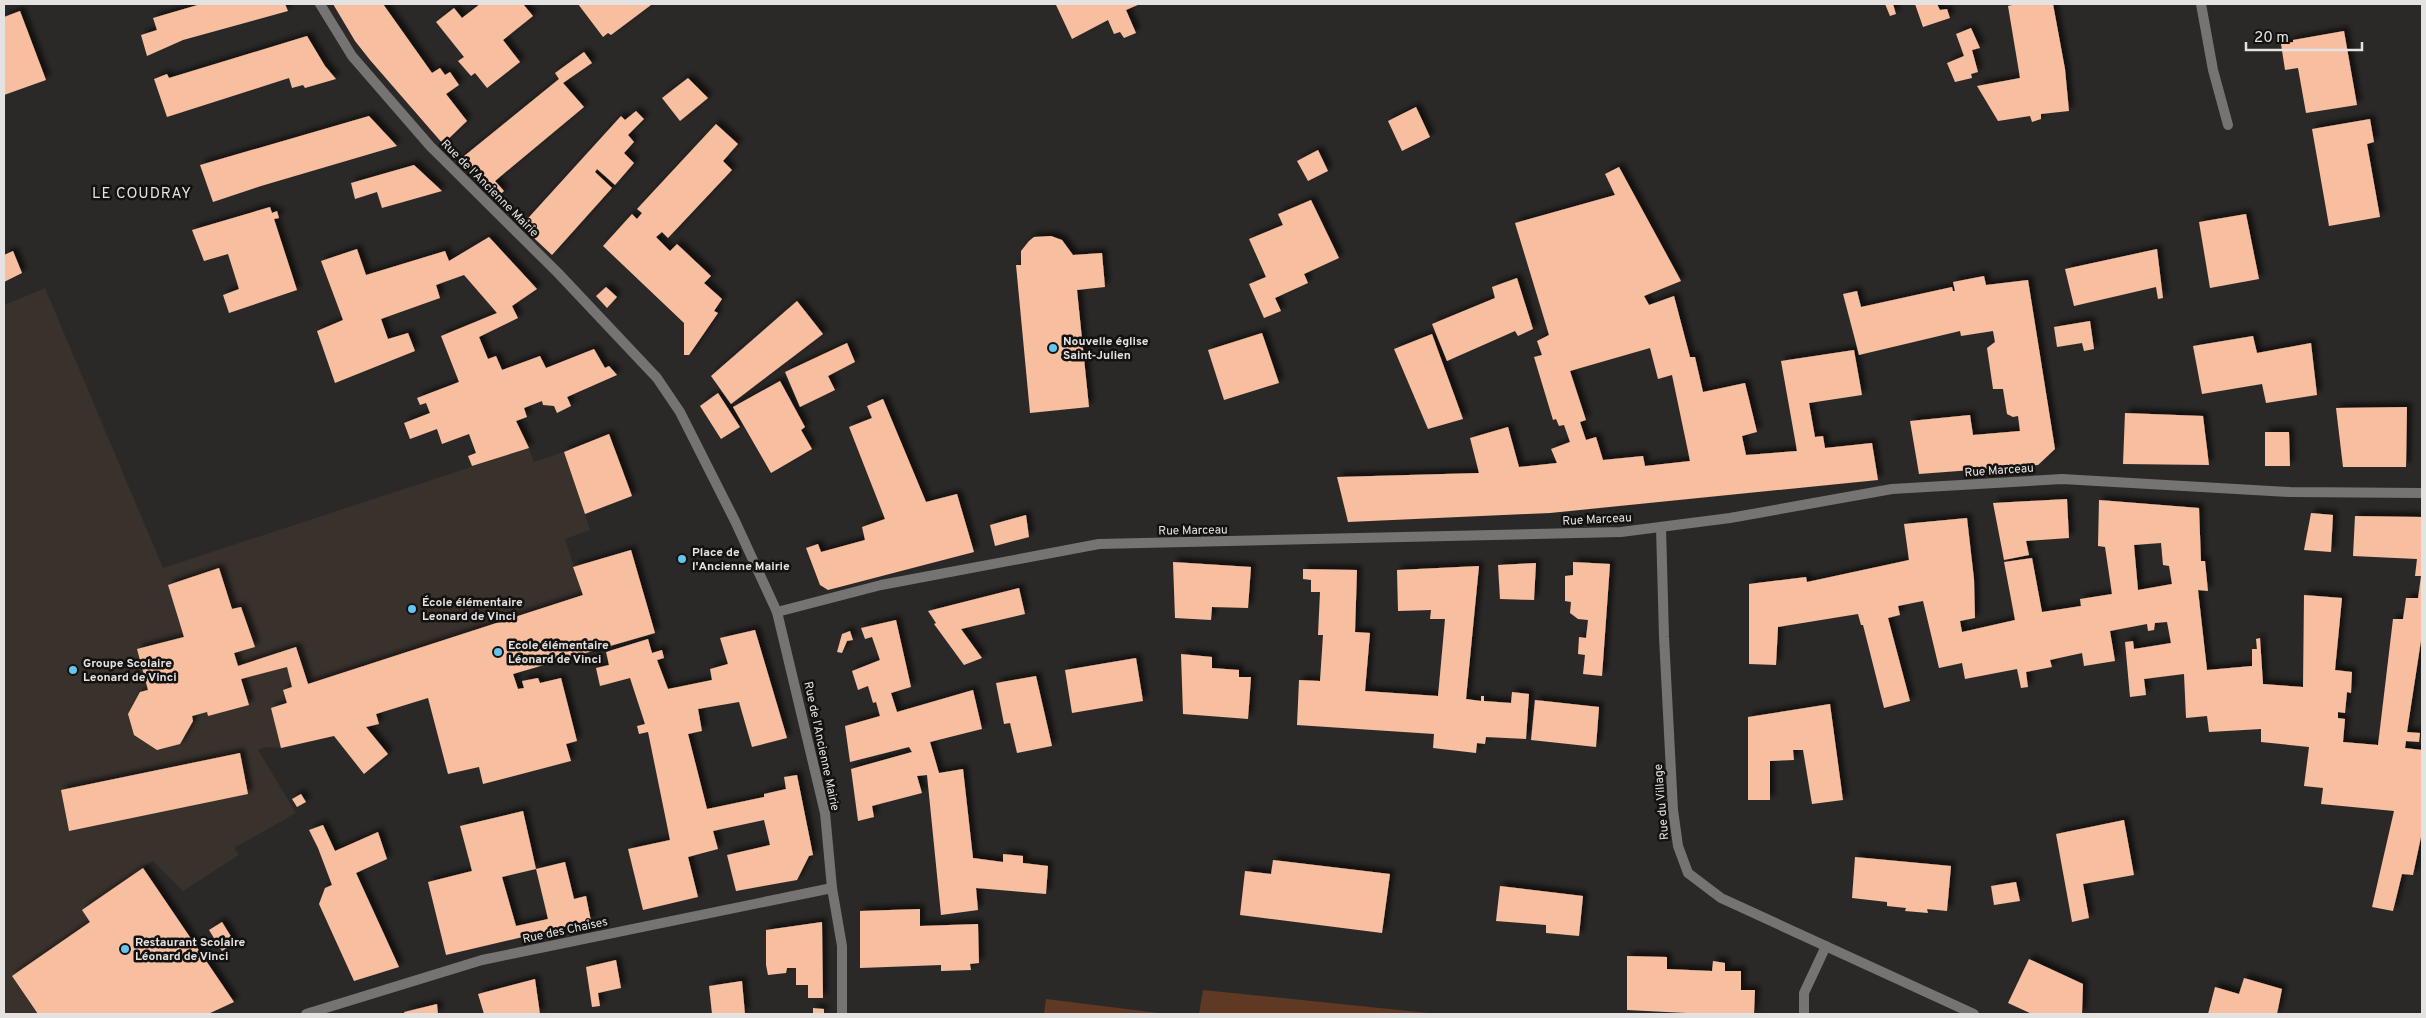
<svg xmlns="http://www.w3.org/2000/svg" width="2426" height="1018" font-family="Overpass,sans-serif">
  <defs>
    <filter id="shadow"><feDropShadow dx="4.5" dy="-4.5" stdDeviation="2.5" flood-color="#0009"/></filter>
  </defs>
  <rect width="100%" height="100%" fill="#2b2927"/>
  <path fill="#39312c" d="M45,288l118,280 366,-120 5,14 30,-10 26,78 -25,9 9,28 57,-17 24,83 -141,40 4,16 -90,9 -51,16 2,10 -83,21 -15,3 -15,-1 -8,3 38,63 -62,35 5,7 -56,36 -30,-30 -10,7 91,134 -26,12h-204v-709z"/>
  <g fill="#5f3923">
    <path d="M1203,990l235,24h-239z"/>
    <path d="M1046,999l121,15h-123z"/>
  </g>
  <g fill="#f8bea0" fill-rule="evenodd" filter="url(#shadow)">
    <path d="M201,4h84l3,7 -105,29 -36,16 -6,-21 16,-5 -4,-12z"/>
    <path d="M333,4h50l49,69 8,-5 5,7 5,-3 9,13 -13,9 21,27 -24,23 -73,-84 -15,-19z"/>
    <path d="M480,4h43l10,12 -30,24 17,22 -33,26 -12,-15 -4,3 -13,-15 6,-4 -28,-35 18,-14 8,10z"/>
    <path d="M578,4h72l1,1 -40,30 -3,-2 -5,4z"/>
    <path d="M1059,4h81l-14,6 10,23 -12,5 -4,-6 -6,2 -6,-14 -36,19 -16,-34z"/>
    <path d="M1885,4h8l3,10 -6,2z"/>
    <path d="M1915,4h22l3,6 7,-1 3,9 -27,9z"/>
    <path d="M2016,4h37l12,65 4,42 -28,3v5l-9,3 -2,-6 -32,5 -21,-35 43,-8 -12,-72z"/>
    <path d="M20,11l26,69 -42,15v-78z"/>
    <path d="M1971,28l9,20 -8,2 6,22 -7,2 1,4 -17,4 -8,-19 17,-7 -8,-22z"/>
    <path d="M2344,31l13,74 -51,8 -8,-45 -13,2 -4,-26 12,-2v-2z"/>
    <path d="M307,36l18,30 11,13 -31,9 -2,-3 -11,3 -3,-10 -122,39 -13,-38 13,-5 2,4z"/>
    <path d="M584,52l8,11 -29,20 21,24 -89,74 9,10 -10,9 -36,-39 101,-82 -4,-6z"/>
    <path d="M688,78l20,20 -28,23 -18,-23z"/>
    <path d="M1416,107l14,30 -28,14 -14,-30z"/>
    <path d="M636,111l8,8 -16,16 6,7 -10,11 10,10 -19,22 -18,-16 -2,3 17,16 -60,67 -31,-29 100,-110 4,4z"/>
    <path d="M369,116l28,30 -136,40 -48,16 -13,-37z"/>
    <path d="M2370,119l4,23 -7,2 13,73 -51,9 -17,-97z"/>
    <path d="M716,124l22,20 -15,17 9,9 -64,68 -6,-6 -6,5 14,14 7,-7 34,32 -7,7 18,16 -8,12 4,2 -29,42h-5v-32l-81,-77 29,-32 5,5 5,-6 -5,-4z"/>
    <path d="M1318,150l10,21 -20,10 -11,-20z"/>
    <path d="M414,165l28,26 -60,17 -5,-16 -22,7 -4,-16z"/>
    <path d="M1619,167l62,114 -37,15 5,9 25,-9 16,61h5l8,35 42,-9 12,49 -15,4 4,19 51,-4 -16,-90 73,-11 8,45 -53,8 6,34 8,-1 2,12 47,-5 6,37 -328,33 -202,9 -11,-45 142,-4 -9,-35 38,-11 11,40 38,-4 -6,-14 19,-7 -6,-17 -5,1 -3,-7 -3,1 -19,-63 8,-2 -5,-14 12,-6 -34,-112 100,-28 -10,-21zM1650,348l8,31 14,-4 18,86 -45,5 -2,-10 -40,4 -7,-23 -10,3 -6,-18 6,-2 -16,-49z"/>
    <path d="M1311,200l28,58 -35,16 4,9 -33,15 6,13 -17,7 -15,-34 17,-7 -17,-38 34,-14 -5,-11z"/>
    <path d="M270,207l2,6 5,-2 2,7 -5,1 23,71 -68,23 -6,-18 16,-6 -11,-35 -24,7 -12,-31z"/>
    <path d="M2246,214l13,65 -49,9 -11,-66z"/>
    <path d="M1051,236l11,4 11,15 29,-2 3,34 -28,3 12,117 -59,6 -14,-148h5v-14l8,-10 5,-4z"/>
    <path d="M489,237l48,52 -25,17 6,12 -39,19 9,22 8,-3 6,14 38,-14 6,12 48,-19 11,19 4,-2 8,9 -50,22 4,9 -14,7 -3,-7 -11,-1 -1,-4 -18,7 3,9 -11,4 13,27 -57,18 -4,-10 8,-3 -7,-19 -27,10 -5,-15 -27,10 -6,-16 26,-10 -4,-10 -6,2 -3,-7 42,-16 -18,-46 56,-23 -33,-38 -28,10 4,13 -59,21 7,20 20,-6 7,18 -80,32 -18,-52 26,-11 -22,-59 36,-12 9,26 79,-24 4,10z"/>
    <path d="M2157,249l6,49 -5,1 -2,-12 -82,19 -9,-37z"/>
    <path d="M13,251l9,22 -18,9v-27z"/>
    <path d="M1984,276l2,9 42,-5 27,169 -17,16 -119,9 -9,-53 60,-6 3,20 47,-4 -2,-15 -5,1 -6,-3 -4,-25h-10l-6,-41 8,-6 -2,-11 -32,5 -1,-5 -101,24 -16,-61 14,-3 4,16 91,-20 1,4h2l-2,-9z"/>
    <path d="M1517,278l16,51 -15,7 -3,-5 -68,30 -15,-37 63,-26 -3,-11z"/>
    <path d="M606,287l11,10 -10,11 -11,-12z"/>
    <path d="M797,301l26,33 -92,70 -20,-28z"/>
    <path d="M2090,321l4,28 -10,2 -2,-8 -25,4 -3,-20z"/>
    <path d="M1262,333l17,50 -55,17 -16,-50z"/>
    <path d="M1432,334l31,85 -35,10 -34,-80z"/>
    <path d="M2253,336l4,17 54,-10 6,52 -51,8 -4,-19 -60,10 -9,-48z"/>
    <path d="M847,343l8,19 -27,14 7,14 -35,17 -15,-35z"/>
    <path d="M780,381l25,46 -4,3 11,19 -41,24 -38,-66z"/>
    <path d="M718,393l22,34 -19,12 -21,-33z"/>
    <path d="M883,399l43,103 31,-8 17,58 -146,38 -8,-5 -14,-37 12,-4 3,8 44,-12 -3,-13 23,-8 -36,-92 23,-9 -5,-12z"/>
    <path d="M2407,407l-1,60h-63l-7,-59z"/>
    <path d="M2125,413l78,3 6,49 -86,-1z"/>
    <path d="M2265,432h24l1,34h-25z"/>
    <path d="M609,434l23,62 -47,18 -21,-62z"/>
    <path d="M2067,499l2,39 -43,3 3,14 -25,5 -11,-57z"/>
    <path d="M2099,500l100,8 2,53h4l3,30 -10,-1 9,80 45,-4v-17h5l-1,-10 4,-1 3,46 40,3 1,-92 38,3 -7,72 17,2 -1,21 -4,-1 -2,21 -7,-1v6l7,1 -2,23 35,3 15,-126h10l3,-21h12l3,-22h-6l2,-17 -64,-3 2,-40 67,1v117l-15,98 13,1 -1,9 -13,-1 -1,7 17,2v82l-9,43 -11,-1 -9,37 -21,-4 22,-96 -73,-7 2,-16 -19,-2 5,-39 -48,-5v-13l-52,3 -2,-16 -21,2 -2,-44 -40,5 2,16 -16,2 -5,-55 8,-1 1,8 37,-6 -4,-21 -12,1 -1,7 -6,1 -1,-7 -37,7 5,30 -31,5 -2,-13 -32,7 2,7 -26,5 2,15 -7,1 -4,-19 -52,10 -3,-16 -23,5 -16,-67 -25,5 2,9 -12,3 22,83 -26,7 -21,-83h-2l-3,-11 -80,13 -2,38 -27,-1v-80l57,-7 1,5 102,-22 -5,-36 63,-6 7,61 1,39 -15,3 2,11 53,-12 -11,-58 28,-4 10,54 39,-6 -1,-7 32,-5 -7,-47 -7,-1zM2161,543l2,22 6,1 3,18 -34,6 -4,-45z"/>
    <path d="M2311,513l22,2 -2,37 -27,-2z"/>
    <path d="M1026,515l3,22 -34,9 -5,-21z"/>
    <path d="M631,550l24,83 -142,41 5,15 6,-1 -2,-7 16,-3 2,5 21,-5 16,63 -11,3 5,17 -88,23 -4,-17 -31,7 -20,-76 -52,16 3,10 -13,3 22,27 -24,20 -30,-38 -53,12 -10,-40 16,-5 -4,-13 9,-3 -5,-20 -46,12 8,26 -41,11 -1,-4 -15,4 1,5 -13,23 -23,6 -23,-15 -6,-21 12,-22 8,-2 -11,-41 47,-12 -16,-52 51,-17 13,41 9,-2 14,40 -21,6 4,13 58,-19 12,37 275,-89 -10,-28z"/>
    <path d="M1173,562l78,5 -3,41 -36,-1 -1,13 -36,-2z"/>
    <path d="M1573,562l37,2 -8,112 -19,-2 2,-19 -7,-1 1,-17 7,1 2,-18 -10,-1 -8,-6 1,-11 -6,-1v-25l8,-1z"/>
    <path d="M1536,563l-2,37 -34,-1 -2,-34z"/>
    <path d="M1479,566l-13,133 15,2v-5h3v5l27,2 1,-11 17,2 -3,45 -40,-2 -1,7 -8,-1 -1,10 -43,-5 1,-14 -137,-9 2,-45 21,1 3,-46h-5l2,-43h-9v-12l-8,-1v-10l54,1 -2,62 15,1 -5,58 73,5 7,-77h-15l1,-9 -33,1 -1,-41z"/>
    <path d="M1019,588l6,26 -64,15 21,29 -18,7 -30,-41 2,-1 -8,-12z"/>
    <path d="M896,620l15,67 -20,6 6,19 76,-22 9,39 -52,13 9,31 24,-4 10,89 30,4v-8l20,2v7l25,3 -2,28 -70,-6 2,22 -37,5 -14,-140 -10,1 5,17 -50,13 2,11 -16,4 -7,-52 61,-17 -3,-5 -59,15 -5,-36 35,-10 -4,-14 -3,1 -5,-17 -10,4 -6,-19 28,-11 -8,-23 -7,2 -4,-11z"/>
    <path d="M755,630l32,108 -35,9 -13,-45 -41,7 4,22 -14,3 19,75 57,-12v-3l22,-5 -2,-12 13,-2 16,80 -4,1 -12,24 -61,11 -9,-36 43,-10 -6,-25 -51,11 5,18 -30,8 10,40 -55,13 -15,-61 42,-9 -22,-108 -9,2 -2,-8 8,-2 -15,-46 -30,8 -4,-18 13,-3 -3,-13 42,-13 4,14 10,-3 2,8 -7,2 11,29 44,-9 -2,-11 18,-5 -8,-26z"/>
    <path d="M850,631l3,9 -6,1 -5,12 -5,-1 5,-18z"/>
    <path d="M1181,654l31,3v11l27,2v7h12l-3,42 -65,-5z"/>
    <path d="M1136,658l7,43 -71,12 -7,-43z"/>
    <path d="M1036,676l16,70 -35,7 -7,-30 -6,1 -8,-41z"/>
    <path d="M1535,700l64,7 -3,40 -65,-7z"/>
    <path d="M1830,704l13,96 -31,4 -9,-54h-10l1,10 -24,1v39h-22v-83z"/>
    <path d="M240,753l8,41 -179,37 -8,-41z"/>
    <path d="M301,794l5,8 -9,5 -5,-8z"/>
    <path d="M523,811l13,58 -34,8 14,49 32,-7 -12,-50 29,-7 9,37 12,-3 5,25 -145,34 -18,-73 44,-11 -12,-45z"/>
    <path d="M2124,820l10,55 -51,9 6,34 -17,4 -16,-88z"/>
    <path d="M323,825l12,26 43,-19 9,27 -31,14 43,94 -45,14 -35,-77 6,-16 7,-3 -14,-37 -9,-18z"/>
    <path d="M1855,857l96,9 -4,45 -20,-2 1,4 -23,-2 1,-3 -19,-2v-4l-35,-4z"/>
    <path d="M1273,860l117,14 -8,59 -142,-18 5,-44 26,3z"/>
    <path d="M143,868l91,134 -26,12h-170l-26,-38 78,-54 -8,-12z"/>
    <path d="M2016,882l4,19 -26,4 -3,-19z"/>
    <path d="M1500,886l83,10 -4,40 -33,-3v-8l-50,-4z"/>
    <path d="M920,909v17l58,-2 1,39 -9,1 1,6 -30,1v-6l-81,3v-57z"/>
    <path d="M222,922l13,21 -13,8 -13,-21z"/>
    <path d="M822,922l1,76h-15v-13h-12v-17h-9l-1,5 -18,2 -2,-10v-35z"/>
    <path d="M1627,956l40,1v12l45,2 1,-10 12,2v8h16v19h14l-1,24h-48l-79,-4z"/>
    <path d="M2029,959l54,25 -1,30h-50l-24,-11z"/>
    <path d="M616,960l5,28 -23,5 2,13 -8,1 -6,-40z"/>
    <path d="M2244,978l38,11 -5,25h-69l7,-27 24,7z"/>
    <path d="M535,979l5,35h-56l-6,-20z"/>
    <path d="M742,981l3,33h-33l-3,-28z"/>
    <path d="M437,1004l1,10h-33l-1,-2z"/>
    <path d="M813,1008l11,1v5h-11z"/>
  </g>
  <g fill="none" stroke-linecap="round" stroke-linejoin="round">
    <g stroke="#757473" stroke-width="10">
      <path d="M320,4l32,52 78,90 128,127 99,105 23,34 55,109 42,91 48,201 7,75 10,58v68"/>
      <path d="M2201,4l12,66 15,55"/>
      <path d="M1661,527l3,110 9,173 5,36 10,27 33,25 253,116"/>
      <path d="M777,612l104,-27 218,-41 522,-12 109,-14 162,-29 170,-10 228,13 132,1"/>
      <path d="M306,1014l176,-54 350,-72"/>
      <path d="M1804,1014v-21l22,-47"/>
    </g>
  </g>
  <g fill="#65c5ef" stroke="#131211" stroke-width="2">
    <circle cx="1053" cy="348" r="5"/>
    <circle cx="682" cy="559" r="5"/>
    <circle cx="412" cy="609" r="5"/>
    <circle cx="498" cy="652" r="5"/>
    <circle cx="73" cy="670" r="5"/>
    <circle cx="125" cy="949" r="5"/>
  </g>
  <g text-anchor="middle" stroke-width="5" stroke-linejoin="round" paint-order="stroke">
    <g font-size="12" fill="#e4e3e2" stroke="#131211">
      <text transform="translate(490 188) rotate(45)" y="4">Rue de l'Ancienne Mairie</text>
      <text transform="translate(1999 470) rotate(-4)" y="4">Rue Marceau</text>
      <text transform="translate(1597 519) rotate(-3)" y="4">Rue Marceau</text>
      <text transform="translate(1193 530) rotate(-1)" y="4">Rue Marceau</text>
      <text transform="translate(822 746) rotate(78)" y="4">Rue de l'Ancienne Mairie</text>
      <text transform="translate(1661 802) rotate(-95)" y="4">Rue du Village</text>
      <text transform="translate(565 930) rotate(-12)" y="4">Rue des Chaises</text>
    </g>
    <g font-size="12" font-weight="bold" fill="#e4e3e2" stroke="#131211" text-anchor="start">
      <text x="1063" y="345">Nouvelle église<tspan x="1063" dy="14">Saint-Julien</tspan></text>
      <text x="692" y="556">Place de<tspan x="692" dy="14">l'Ancienne Mairie</tspan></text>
      <text x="422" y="606">École élémentaire<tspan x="422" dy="14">Leonard de Vinci</tspan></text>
      <text x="508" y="649">Ecole élémentaire<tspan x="508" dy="14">Léonard de Vinci</tspan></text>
      <text x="83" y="667">Groupe Scolaire<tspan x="83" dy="14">Leonard de Vinci</tspan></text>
      <text x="135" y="946">Restaurant Scolaire<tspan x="135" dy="14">Léonard de Vinci</tspan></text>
    </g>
    <g font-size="15" letter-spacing="1" fill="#e4e3e2" stroke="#131211">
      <text x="142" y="198">LE COUDRAY</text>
    </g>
  </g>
  <rect width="2426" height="1018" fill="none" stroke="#e4e3e2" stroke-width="10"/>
  <path d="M2246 42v8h116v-8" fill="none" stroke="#e4e3e2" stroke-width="2.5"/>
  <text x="2254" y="42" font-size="15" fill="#e4e3e2" stroke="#131211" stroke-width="4" paint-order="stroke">20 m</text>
</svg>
